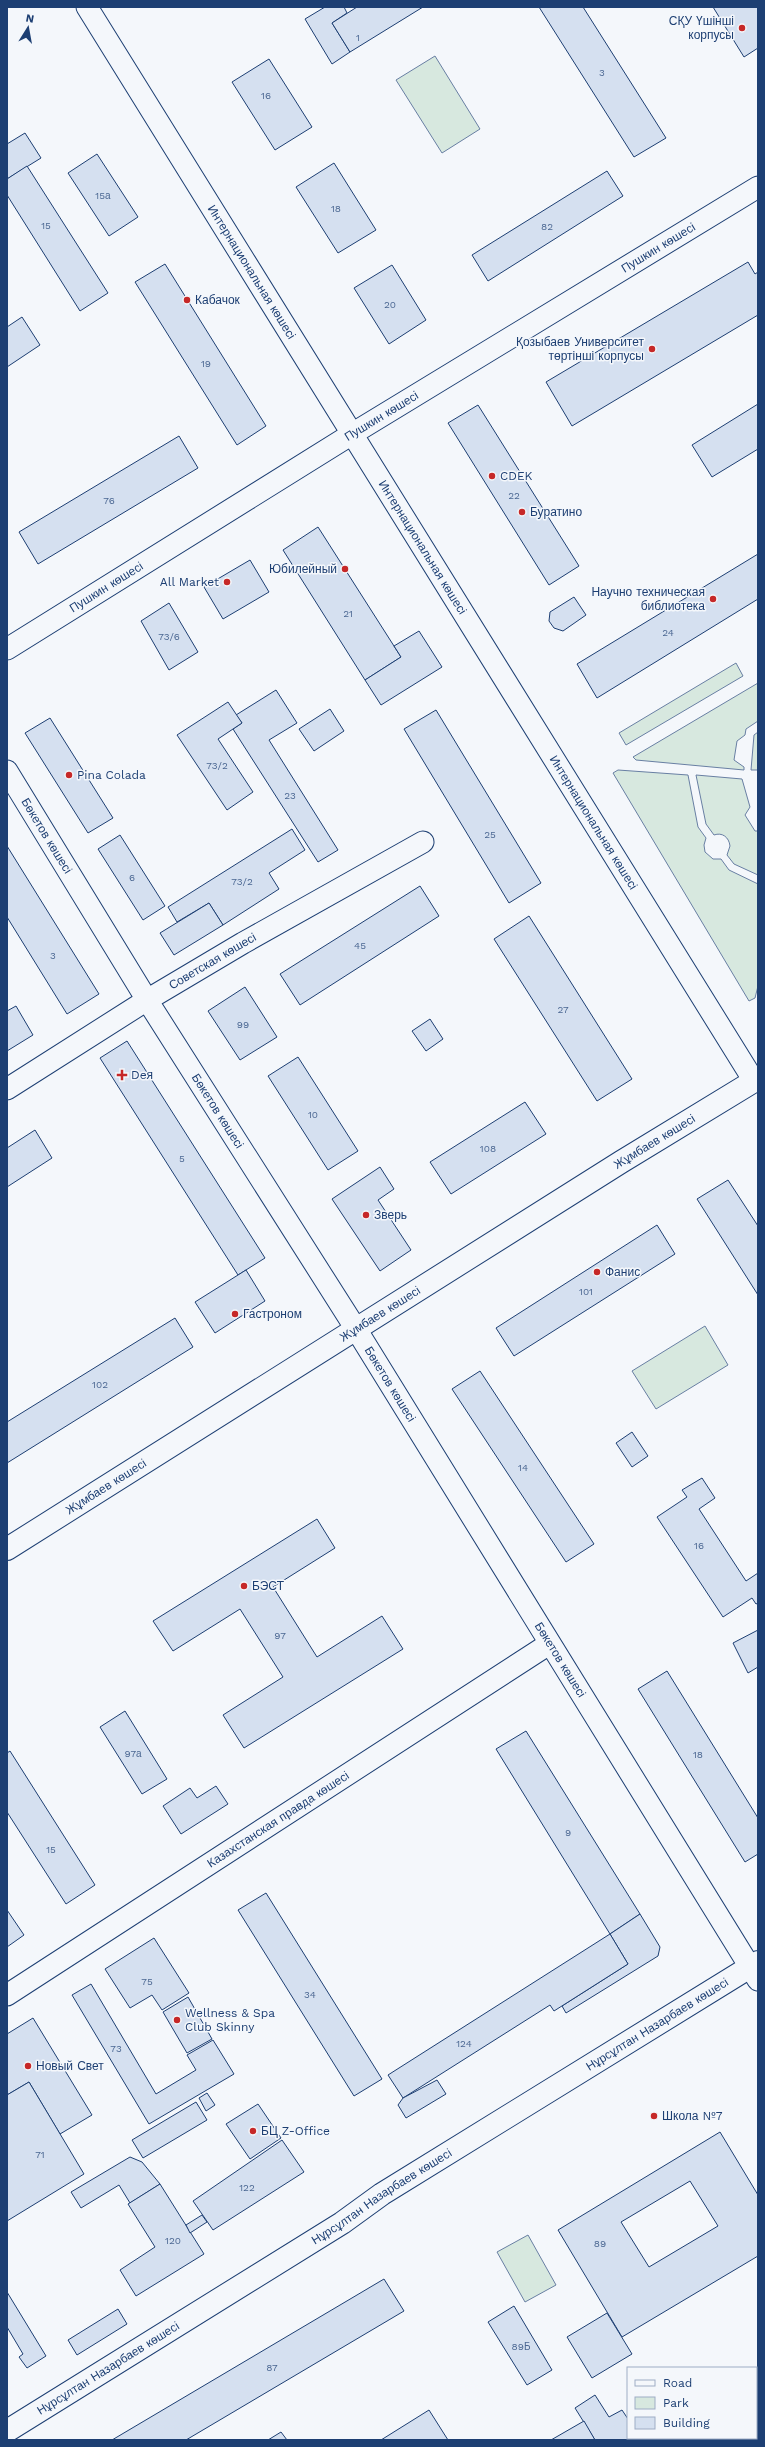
<svg xmlns="http://www.w3.org/2000/svg" width="765" height="2447" font-family="'Work Sans',sans-serif">
  <rect width="100%" height="100%" fill="#f4f7fb"/>
  <g fill="#d7e8df" stroke="#687fa3">
    <path d="M435,56l45,73 -38,24 -46,-73z"/>
    <path d="M736,663l7,13 -117,69 -7,-12z"/>
    <path d="M758,683v38l-12,8 -1,6 -8,6 -3,19 10,7v3l-108,-10 -3,-3z"/>
    <path d="M758,732v38h-7l3,-35z"/>
    <path d="M618,770l70,5 10,52 8,11 -2,7 1,7 8,7h8l8,11 29,14v102l-3,12 -6,3 -136,-228z"/>
    <path d="M696,775l46,4 8,28 -5,8 10,16h3v44l-24,-11 -7,-9 3,-9c-1,-9 -8,-14 -16,-11l-8,-11z"/>
    <path d="M705,1326l23,39 -72,44 -24,-38z"/>
    <path d="M528,2235l28,50 -31,17 -28,-50z"/>
  </g>
  <g fill="#d5e0f0" stroke="#1d3f73" fill-rule="evenodd">
    <path d="M325,7h19l3,6 -15,10 18,29 -18,12 -27,-45z"/>
    <path d="M357,7h66l-73,45 -18,-29z"/>
    <path d="M539,7h44l83,131 -32,19z"/>
    <path d="M713,7h45v41l-14,9z"/>
    <path d="M269,59l43,68 -37,23 -43,-68z"/>
    <path d="M25,133l16,25 -34,21v-35z"/>
    <path d="M97,154l41,63 -29,19 -41,-63z"/>
    <path d="M334,163l42,67 -38,23 -42,-66z"/>
    <path d="M27,166l81,127 -28,18 -73,-116v-16z"/>
    <path d="M607,171l16,25 -135,85 -16,-26z"/>
    <path d="M748,262l7,12 3,-2v43l-186,111 -26,-44z"/>
    <path d="M165,264l101,162 -29,19 -102,-163z"/>
    <path d="M392,265l34,55 -37,24 -35,-56z"/>
    <path d="M22,317l18,28 -33,22v-40z"/>
    <path d="M758,404v45l-46,28 -20,-32z"/>
    <path d="M478,405l101,161 -30,19 -101,-162z"/>
    <path d="M179,436l19,32 -160,96 -19,-32z"/>
    <path d="M318,527l83,130 -36,23 -82,-130z"/>
    <path d="M758,554v45l-161,99 -20,-34z"/>
    <path d="M250,560l19,32 -46,27 -19,-32z"/>
    <path d="M574,597l12,18 -23,16 -9,-3 -5,-7 1,-9z"/>
    <path d="M169,603l29,49 -29,18 -28,-49z"/>
    <path d="M419,631l23,36 -61,38 -16,-25 36,-23 -7,-11z"/>
    <path d="M276,690l21,33 -28,17 69,110 -20,12 -85,-133 9,-6 -6,-8z"/>
    <path d="M228,702l14,21 -24,16 35,53 -26,18 -50,-75z"/>
    <path d="M330,709l14,22 -30,20 -15,-22z"/>
    <path d="M436,710l105,173 -32,20 -105,-174z"/>
    <path d="M50,718l63,100 -25,15 -63,-100z"/>
    <path d="M292,829l13,21 -36,23 10,16 -56,36 -14,-22 -32,19 -9,-15z"/>
    <path d="M120,835l45,71 -22,14 -45,-71z"/>
    <path d="M7,846l92,148 -32,20 -60,-97z"/>
    <path d="M420,886l19,30 -139,89 -20,-31z"/>
    <path d="M209,903l14,22 -49,30 -14,-22z"/>
    <path d="M529,916l103,163 -35,22 -103,-162z"/>
    <path d="M245,987l32,50 -37,23 -32,-49z"/>
    <path d="M16,1006l17,29 -26,16v-40z"/>
    <path d="M430,1019l13,20 -17,12 -14,-20z"/>
    <path d="M127,1041l138,217 -27,17 -138,-217z"/>
    <path d="M298,1057l60,94 -30,19 -60,-94z"/>
    <path d="M525,1102l21,32 -95,60 -21,-32z"/>
    <path d="M35,1130l17,28 -45,29v-39z"/>
    <path d="M380,1167l14,22 -16,11 33,50 -31,21 -48,-72z"/>
    <path d="M728,1180l30,46v69l-61,-96z"/>
    <path d="M657,1225l18,29 -161,102 -18,-28z"/>
    <path d="M246,1270l19,31 -50,32 -20,-31z"/>
    <path d="M175,1318l18,29 -186,116v-41z"/>
    <path d="M480,1371l114,173 -28,18 -114,-173z"/>
    <path d="M632,1432l16,24 -16,11 -16,-24z"/>
    <path d="M702,1478l13,20 -16,11 47,72 12,-8v30l-2,1 -4,-6 -29,19 -66,-100 30,-20 -5,-7z"/>
    <path d="M317,1519l18,29 -62,39 44,70 65,-41 21,33 -159,99 -21,-33 60,-38 -43,-68 -67,42 -20,-30z"/>
    <path d="M758,1630v37l-10,6 -15,-30z"/>
    <path d="M667,1671l91,147v36l-13,8 -107,-173z"/>
    <path d="M125,1711l42,68 -25,15 -42,-67z"/>
    <path d="M526,1731l114,183 -30,20 -114,-185z"/>
    <path d="M10,1751l85,134 -29,19 -59,-92v-59z"/>
    <path d="M216,1786l12,18 -47,30 -18,-28 27,-18 7,10z"/>
    <path d="M266,1893l116,186 -28,17 -116,-186z"/>
    <path d="M7,1910l17,25 -17,12z"/>
    <path d="M640,1914l20,33 -2,9 -92,57 -4,-7 66,-42 -18,-30z"/>
    <path d="M610,1934l18,30 -74,47 -4,-6 -147,93 -15,-23z"/>
    <path d="M154,1938l35,55 -27,17 -10,-15 -22,13 -25,-39z"/>
    <path d="M91,1984l65,110 40,-24 -9,-15 26,-15 21,34 -85,50 -77,-129z"/>
    <path d="M188,1997l24,42 -25,14 -24,-41z"/>
    <path d="M33,2018l59,97 -32,19 -31,-52 -22,13v-61z"/>
    <path d="M437,2080l9,14 -40,24 -8,-13 5,-7z"/>
    <path d="M29,2082l55,92 -77,47v-126z"/>
    <path d="M207,2093l8,12 -9,6 -7,-13z"/>
    <path d="M196,2102l11,18 -64,38 -11,-18z"/>
    <path d="M258,2104l23,34 -31,21 -24,-35z"/>
    <path d="M720,2132l38,63v61l-136,81 -64,-107zM690,2181l28,45 -69,41 -28,-45z"/>
    <path d="M282,2140l22,32 -91,58 -20,-29z"/>
    <path d="M130,2157l12,5 18,22 -30,19 -11,-18 -38,23 -10,-16z"/>
    <path d="M160,2184l44,70 -68,42 -16,-26 35,-23 -27,-43z"/>
    <path d="M202,2215l5,7 -17,11 -4,-8z"/>
    <path d="M384,2279l20,32 -218,129h-74z"/>
    <path d="M7,2292l39,64 -19,12 -8,-11 4,-3 -16,-27z"/>
    <path d="M514,2306l38,64 -25,15 -39,-63z"/>
    <path d="M118,2309l9,15 -50,31 -9,-15z"/>
    <path d="M607,2313l25,41 -40,24 -25,-41z"/>
    <path d="M595,2395l14,22 13,-7 6,9v19h2l-4,2h-31l-20,-32z"/>
    <path d="M429,2410l19,30h-67z"/>
    <path d="M584,2421l11,19h-44z"/>
    <path d="M281,2432l6,8h-19z"/>
  </g>
  <g fill="none" stroke-linecap="round" stroke-linejoin="round">
    <defs>
      <g id="minor">
        <path id="s1" d="M87,7l667,1074"/>
        <path id="s2" d="M7,649l345,-215 406,-247"/>
        <path id="s3" d="M7,771l140,229 209,329 402,651"/>
        <path id="s4" d="M7,1089l140,-89 96,-57 180,-101"/>
        <path id="s5" d="M7,1995l542,-351"/>
        <path d="M749,2440l3,-2"/>
      </g>
      <g id="major">
        <path id="s6" d="M7,1549l614,-387 133,-81h4"/>
        <path id="s7" d="M7,2431l335,-208 40,-29 376,-232"/>
      </g>
    </defs>
    <use href="#minor" stroke="#1d3f73" stroke-width="23"/>
    <use href="#major" stroke="#1d3f73" stroke-width="24"/>
    <use href="#minor" stroke="#f4f7fb" stroke-width="21"/>
    <use href="#major" stroke="#f4f7fb" stroke-width="22"/>
  </g>
  <g fill="#c62828" stroke="#f4f7fb" stroke-width="1.5">
    <circle cx="742" cy="28" r="4"/>
    <circle cx="187" cy="300" r="4"/>
    <circle cx="652" cy="349" r="4"/>
    <circle cx="492" cy="476" r="4"/>
    <circle cx="522" cy="512" r="4"/>
    <circle cx="345" cy="569" r="4"/>
    <circle cx="227" cy="582" r="4"/>
    <circle cx="713" cy="599" r="4"/>
    <circle cx="69" cy="775" r="4"/>
    <path d="M120 1069h4v4h4v4h-4v4h-4v-4h-4v-4h4z"/>
    <circle cx="366" cy="1215" r="4"/>
    <circle cx="597" cy="1272" r="4"/>
    <circle cx="235" cy="1314" r="4"/>
    <circle cx="244" cy="1586" r="4"/>
    <circle cx="177" cy="2020" r="4"/>
    <circle cx="28" cy="2066" r="4"/>
    <circle cx="654" cy="2116" r="4"/>
    <circle cx="253" cy="2131" r="4"/>
  </g>
  <g text-anchor="middle" stroke-width="3" stroke-linejoin="round" paint-order="stroke">
    <g font-size="10" fill="#4b6792">
      <text x="358" y="41">1</text>
      <text x="602" y="76">3</text>
      <text x="266" y="99">16</text>
      <text x="103" y="199">15а</text>
      <text x="336" y="212">18</text>
      <text x="46" y="229">15</text>
      <text x="547" y="230">82</text>
      <text x="390" y="308">20</text>
      <text x="206" y="367">19</text>
      <text x="514" y="499">22</text>
      <text x="109" y="504">76</text>
      <text x="348" y="617">21</text>
      <text x="668" y="636">24</text>
      <text x="169" y="640">73/6</text>
      <text x="217" y="769">73/2</text>
      <text x="290" y="799">23</text>
      <text x="490" y="838">25</text>
      <text x="132" y="881">6</text>
      <text x="242" y="885">73/2</text>
      <text x="360" y="949">45</text>
      <text x="53" y="959">3</text>
      <text x="563" y="1013">27</text>
      <text x="243" y="1028">99</text>
      <text x="313" y="1118">10</text>
      <text x="488" y="1152">108</text>
      <text x="182" y="1162">5</text>
      <text x="586" y="1295">101</text>
      <text x="100" y="1388">102</text>
      <text x="523" y="1471">14</text>
      <text x="699" y="1549">16</text>
      <text x="280" y="1639">97</text>
      <text x="133" y="1757">97а</text>
      <text x="698" y="1758">18</text>
      <text x="568" y="1836">9</text>
      <text x="51" y="1853">15</text>
      <text x="147" y="1985">75</text>
      <text x="310" y="1998">34</text>
      <text x="464" y="2047">124</text>
      <text x="116" y="2052">73</text>
      <text x="40" y="2158">71</text>
      <text x="247" y="2191">122</text>
      <text x="173" y="2244">120</text>
      <text x="600" y="2247">89</text>
      <text x="521" y="2350">89Б</text>
      <text x="272" y="2371">87</text>
    </g>
    <g font-size="12" fill="#1d3f73" stroke="#f4f7fb" text-anchor="start">
      <text x="734" y="25" text-anchor="end">СҚУ Үшінші<tspan x="734" dy="14">корпусы</tspan></text>
      <text x="195" y="304">Кабачок</text>
      <text x="644" y="346" text-anchor="end">Қозыбаев Университет<tspan x="644" dy="14">төртінші корпусы</tspan></text>
      <text x="500" y="480">CDEK</text>
      <text x="530" y="516">Буратино</text>
      <text x="337" y="573" text-anchor="end">Юбилейный</text>
      <text x="219" y="586" text-anchor="end">All Market</text>
      <text x="705" y="596" text-anchor="end">Научно техническая<tspan x="705" dy="14">библиотека</tspan></text>
      <text x="77" y="779">Pina Colada</text>
      <text x="131" y="1079">Deя</text>
      <text x="374" y="1219">Зверь</text>
      <text x="605" y="1276">Фанис</text>
      <text x="243" y="1318">Гастроном</text>
      <text x="252" y="1590">БЭСТ</text>
      <text x="185" y="2017">Wellness &amp; Spa<tspan x="185" dy="14">Club Skinny</tspan></text>
      <text x="36" y="2070">Новый Свет</text>
      <text x="662" y="2120">Школа №7</text>
      <text x="261" y="2135">БЦ Z-Office</text>
    </g>
    <g font-size="12" fill="#1d3f73" stroke="#f4f7fb">
      <text dy="4" stroke="none"><textPath href="#s2" startOffset="765">Пушкин көшесі</textPath></text>
      <text dy="4" stroke="none"><textPath href="#s1" startOffset="312">Интернациональная көшесі</textPath></text>
      <text dy="4" stroke="none"><textPath href="#s2" startOffset="441">Пушкин көшесі</textPath></text>
      <text dy="4" stroke="none"><textPath href="#s1" startOffset="636">Интернациональная көшесі</textPath></text>
      <text dy="4" stroke="none"><textPath href="#s2" startOffset="117">Пушкин көшесі</textPath></text>
      <text dy="4" stroke="none"><textPath href="#s1" startOffset="960">Интернациональная көшесі</textPath></text>
      <text dy="4" stroke="none"><textPath href="#s3" startOffset="76">Бөкетов көшесі</textPath></text>
      <text dy="4" stroke="none"><textPath href="#s4" startOffset="242">Советская көшесі</textPath></text>
      <text dy="4" stroke="none"><textPath href="#s3" startOffset="400">Бөкетов көшесі</textPath></text>
      <text dy="4" stroke="none"><textPath href="#s6" startOffset="765">Жұмбаев көшесі</textPath></text>
      <text dy="4" stroke="none"><textPath href="#s6" startOffset="441">Жұмбаев көшесі</textPath></text>
      <text dy="4" stroke="none"><textPath href="#s3" startOffset="723">Бөкетов көшесі</textPath></text>
      <text dy="4" stroke="none"><textPath href="#s6" startOffset="117">Жұмбаев көшесі</textPath></text>
      <text dy="4" stroke="none"><textPath href="#s3" startOffset="1047">Бөкетов көшесі</textPath></text>
      <text dy="4" stroke="none"><textPath href="#s5" startOffset="323">Казахстанская правда көшесі</textPath></text>
      <text dy="4" stroke="none"><textPath href="#s7" startOffset="767">Нұрсұлтан Назарбаев көшесі</textPath></text>
      <text dy="4" stroke="none"><textPath href="#s7" startOffset="442">Нұрсұлтан Назарбаев көшесі</textPath></text>
      <text dy="4" stroke="none"><textPath href="#s7" startOffset="119">Нұрсұлтан Назарбаев көшесі</textPath></text>
    </g>
  </g>
  <rect width="765" height="2447" fill="none" stroke="#1d3f73" stroke-width="16"/>
  <rect x="627" y="2367" width="130" height="72" fill="#f4f7fb" stroke="#9eadc5"/>
  <rect x="635" y="2380" width="20" height="6" fill="#f4f7fb" stroke="#9eadc5"/>
  <text x="663" y="2387" font-size="12" fill="#1d3f73">Road</text>
  <rect x="635" y="2397" width="20" height="12" fill="#d7e8df" stroke="#9eadc5"/>
  <text x="663" y="2407" font-size="12" fill="#1d3f73">Park</text>
  <rect x="635" y="2417" width="20" height="12" fill="#d5e0f0" stroke="#9eadc5"/>
  <text x="663" y="2427" font-size="12" fill="#1d3f73">Building</text>
  <g transform="translate(28 28) rotate(11)" stroke="#f4f7fb" stroke-width="3" paint-order="stroke">
  <path d="M0-3L7 15L0 10L-7 15Z" fill="#1d3f73"/>
  <text y="-6" font-size="11" font-weight="bold" text-anchor="middle" fill="#1d3f73">N</text>
  </g>
</svg>
